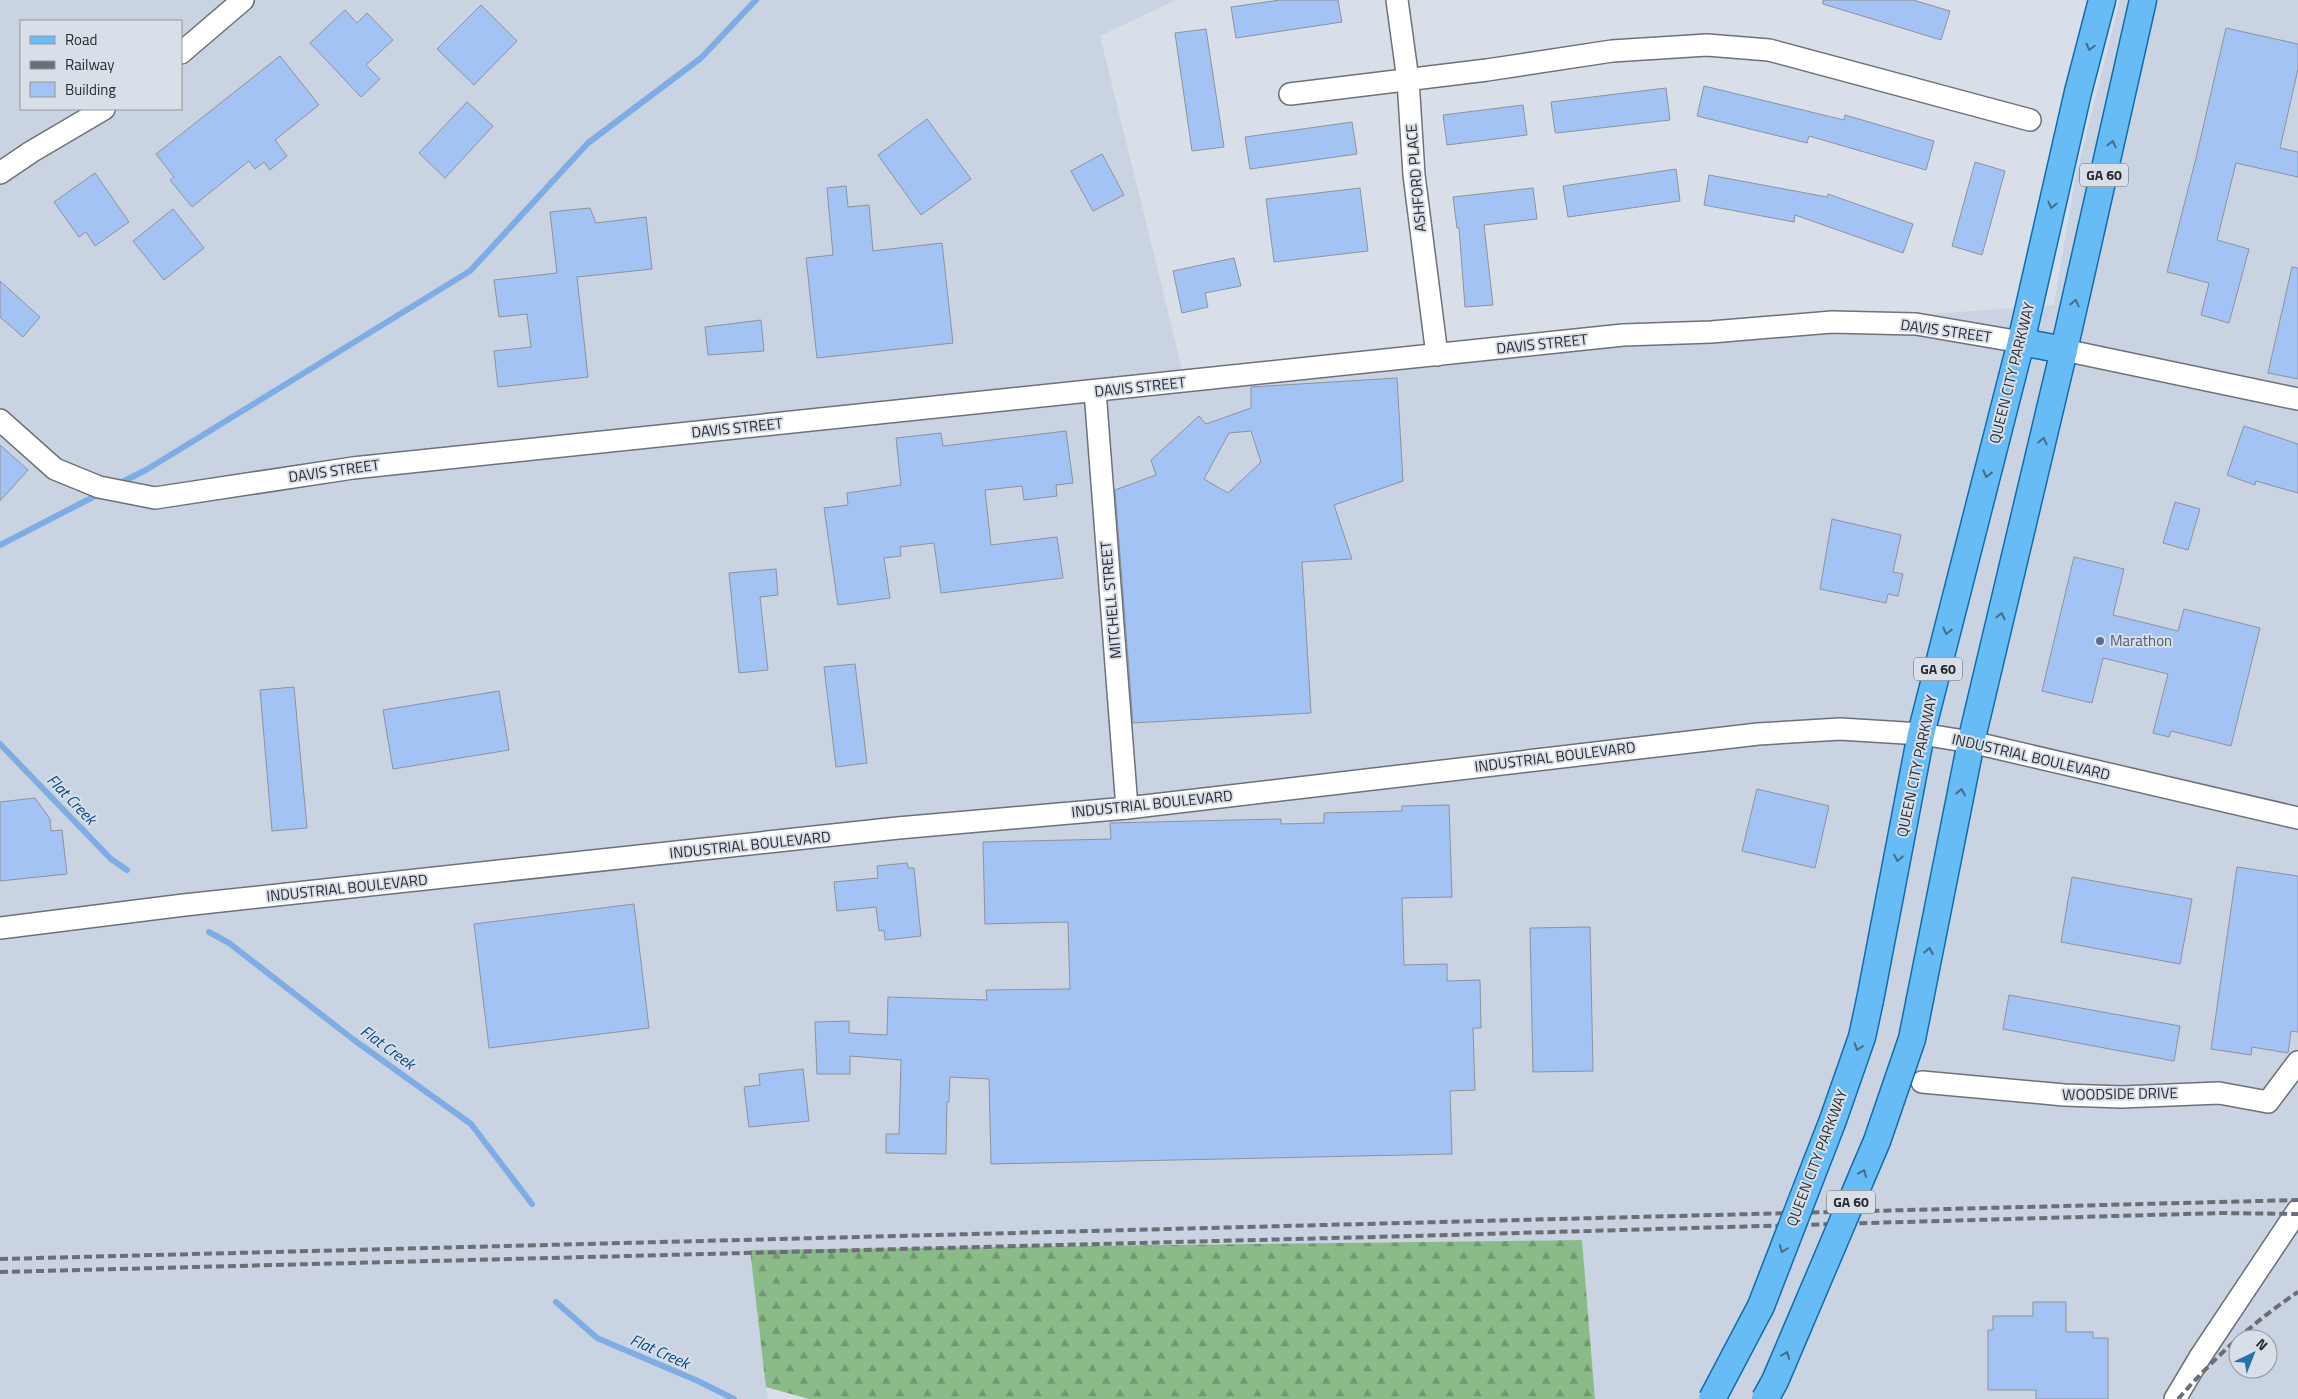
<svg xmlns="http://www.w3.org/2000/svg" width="2298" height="1399" font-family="'Titillium Web',sans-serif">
  <defs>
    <pattern id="forest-firs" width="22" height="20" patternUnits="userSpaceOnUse" patternTransform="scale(1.25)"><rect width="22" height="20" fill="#8bbb88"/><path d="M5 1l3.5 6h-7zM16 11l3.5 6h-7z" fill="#729870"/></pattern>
  </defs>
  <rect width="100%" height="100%" fill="#d9dfe9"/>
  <path fill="#c9d3e2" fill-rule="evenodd" d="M0,0h1176l-76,36 82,333 872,-64 21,-126 45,-179h178v1399h-703l-13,-159 -832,10 18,149h-768zM21,21h160v88h-160zM2238,1339h30v30h-30z"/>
  <path fill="url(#forest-firs)" d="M1582,1240l13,159h-786l-43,-12 -16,-137z"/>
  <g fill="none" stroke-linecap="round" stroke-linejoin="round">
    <g stroke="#7eade6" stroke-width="6">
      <path d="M118,484l28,-14 324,-199 118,-128 113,-85 55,-58"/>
      <path d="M0,545l101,-52"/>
      <path d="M0,744l111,115 16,11"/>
      <path d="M209,932l20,11 125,97 117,84 61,80"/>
      <path d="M556,1302l41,36 101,43 36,18"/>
    </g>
  </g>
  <g fill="#a4c3f5" stroke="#8d929c" fill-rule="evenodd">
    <path d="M1280,0h58l4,22 -106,16 -5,-31z"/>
    <path d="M1823,0h90l37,11 -9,29 -118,-36z"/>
    <path d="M481,5l36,36 -43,44 -37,-36z"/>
    <path d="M345,10l12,13 10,-10 26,27 -27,25 14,14 -19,18 -51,-54z"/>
    <path d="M2226,28l72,16v25l-18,79 18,4v25l-62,-14 -19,77 32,9 -20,74 -28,-8 8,-32 -42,-11 29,-114z"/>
    <path d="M1206,29l18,118 -32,4 -17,-118z"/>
    <path d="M280,56l39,49 -44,35 12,16 -17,14 -6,-8 -9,7 -6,-8 -57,46 -22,-27 4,-3 -18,-23z"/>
    <path d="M1704,86l140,34 1,-5 89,26 -8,29 -117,-34 -2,7 -110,-27z"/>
    <path d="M1666,88l4,32 -113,13 -2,-1 -4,-30z"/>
    <path d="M467,102l26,24 -48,52 -26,-25z"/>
    <path d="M1523,105l4,30 -80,10 -4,-30z"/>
    <path d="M927,119l44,60 -50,36 -43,-60z"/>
    <path d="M1352,122l5,32 -107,15 -5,-32z"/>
    <path d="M1102,154l22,41 -31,16 -22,-40z"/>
    <path d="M1975,162l30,9 -23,84 -30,-9z"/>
    <path d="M1676,169l4,32 -112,16 -5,-31z"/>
    <path d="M95,173l34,49 -34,24 -9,-14 -7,5 -25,-35z"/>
    <path d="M1709,175l118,22 1,-3 85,30 -10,29 -108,-38 -1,7 -90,-17z"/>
    <path d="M846,186l2,21 21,-2 4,46 69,-8 11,100 -136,15 -11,-100 27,-3 -6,-67z"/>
    <path d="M1360,188l8,63 -94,11 -8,-63z"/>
    <path d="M1533,188l4,31 -53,6 9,80 -28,2 -6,-79h-2l-4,-31z"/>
    <path d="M590,208l6,15 50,-6 6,52 -75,8 11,100 -90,10 -4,-36 37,-4 -4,-33 -28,3 -5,-37 63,-7 -7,-61z"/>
    <path d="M173,209l31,39 -40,32 -31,-39z"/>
    <path d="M1234,258l7,28 -36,7 3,14 -26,6 -9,-42z"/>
    <path d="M2292,267l6,1v111l-30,-6z"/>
    <path d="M0,281l40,36 -17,20 -23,-20z"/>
    <path d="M761,320l3,31 -56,4 -3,-28z"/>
    <path d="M1397,378l6,103 -69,24 18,54 -50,3 9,151 -178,10 -18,-233 41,-15 -5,-15 48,-44 7,8 45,-16v-21zM1251,431l10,31 -33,31 -24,-14 25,-46z"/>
    <path d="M2244,426l54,18v49l-42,-12 -1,4 -28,-10z"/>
    <path d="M1066,431l7,52 -17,2 1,11 -33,4 -2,-14 -37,4 6,55 66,-8 6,41 -122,15 -7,-50 -34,4 1,9 -17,2 6,40 -52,7 -14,-97 24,-3 -1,-12 54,-8 -5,-47 45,-5 2,13z"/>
    <path d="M0,445l28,25 -28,31z"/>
    <path d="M2175,502l25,7 -12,41 -25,-7z"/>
    <path d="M1832,519l69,16 -8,37 10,2 -5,22 -10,-2 -2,9 -66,-14z"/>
    <path d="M2074,557l50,12 -11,46 65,16 6,-22 76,19 -29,118 -60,-15 -2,6 -16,-4 15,-59 -65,-16 -11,45 -50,-12z"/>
    <path d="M776,569l2,26 -18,2 8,73 -29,3 -10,-100z"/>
    <path d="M855,664l12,99 -31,4 -12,-100z"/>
    <path d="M294,687l13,141 -35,3 -12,-141z"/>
    <path d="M499,691l10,59 -116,19 -10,-59z"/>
    <path d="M1757,789l72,17 -14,62 -73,-17z"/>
    <path d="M35,798l15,21 1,12 11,-1 5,44 -67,7v-79z"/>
    <path d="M1449,805l3,92 -50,1 2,67 43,-1v17l33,-1 1,48h-8l2,62 -25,1 2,63 -461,10 -2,-85 -39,-2 -1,25h-2l-1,52 -60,-1v-19h13l2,-74 -51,-4v18h-33l-2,-52 34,-1v12l38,2 1,-38 99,3 -1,-10 84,-1 -2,-67 -83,2 -2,-82 128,-3 -1,-16 171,-4v5l43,-1v-10l78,-2v-5z"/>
    <path d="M907,863l1,5h6l7,68 -36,4 -1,-10 -5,1 -3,-24 -39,4 -3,-29 44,-4 -1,-12z"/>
    <path d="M2237,867l61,9v156l-7,-1 -3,22 -36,-6 -1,8 -40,-6z"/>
    <path d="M2072,877l120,22 -12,65 -119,-22z"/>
    <path d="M634,904l15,124 -160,20 -15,-124z"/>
    <path d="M1590,927l3,144 -60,1 -3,-144z"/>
    <path d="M2009,995l171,31 -6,35 -171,-32z"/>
    <path d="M803,1069l6,52 -60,6 -5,-40 16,-2 -1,-11z"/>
    <path d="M2033,1302h33v30h27v6h15v61h-72v-9h-48v-60h5v-14h40z"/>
  </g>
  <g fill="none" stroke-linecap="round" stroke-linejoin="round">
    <defs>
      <g id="minor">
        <path d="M1397,0l11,80 6,95 23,180"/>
        <path d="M181,53l62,-53"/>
        <path d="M1290,94l197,-24 125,-19 95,-6 62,5 261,70"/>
        <path d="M0,173l31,-21 73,-43"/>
        <path d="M2064,350l234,49"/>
        <path d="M1095,391l32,417"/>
        <path d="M0,420l55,49 44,18 56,11 198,-30 1270,-133 88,-3 121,-10 84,2 105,18"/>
        <path d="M0,928l184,-23 714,-77 229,-20 631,-74 82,-5 81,5 50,8 327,76"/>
        <path d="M1922,1082l142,13 58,2 97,-4 49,9 30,-40"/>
        <path d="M2175,1399l25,-42 98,-147"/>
      </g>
      <g id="major">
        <path d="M2021,342l43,8"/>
        <path d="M1920,999l51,-257 93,-392 79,-350"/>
        <path d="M1870,1000l51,-266 100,-392 57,-250 24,-92"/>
      </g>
    </defs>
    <use href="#minor" stroke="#6c717a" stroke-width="24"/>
    <use href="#major" stroke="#106dab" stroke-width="29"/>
    <use href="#minor" stroke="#fff" stroke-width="21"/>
    <use href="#major" stroke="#68bcf5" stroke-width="26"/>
    <g stroke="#6b6f75" stroke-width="4" stroke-dasharray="8 4" stroke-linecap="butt">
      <path d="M0,1259l2298,-59"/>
      <path d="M0,1272l1412,-36 809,-23 77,1"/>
      <path d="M2178,1399c36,-41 75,-77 120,-107"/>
    </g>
    <defs>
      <g id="major-bridge">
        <path d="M1712,1399l49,-93 72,-186 29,-83 8,-37"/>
        <path d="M1765,1399l10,-18 102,-240 35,-102 8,-40"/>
      </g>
    </defs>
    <use href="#major-bridge" stroke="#106dab" stroke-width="29" stroke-linecap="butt"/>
    <use href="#major-bridge" stroke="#68bcf5" stroke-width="26"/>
  </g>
  <defs><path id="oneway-chevron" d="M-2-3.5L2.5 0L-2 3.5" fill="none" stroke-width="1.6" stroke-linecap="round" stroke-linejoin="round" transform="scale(1.25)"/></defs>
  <g stroke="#456d88">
    <use href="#oneway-chevron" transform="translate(2090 47) rotate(105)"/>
    <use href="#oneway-chevron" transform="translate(2112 144) rotate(-77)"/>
    <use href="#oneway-chevron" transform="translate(2052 205) rotate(103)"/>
    <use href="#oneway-chevron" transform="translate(2075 303) rotate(-77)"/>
    <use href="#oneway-chevron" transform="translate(2043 441) rotate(-77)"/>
    <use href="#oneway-chevron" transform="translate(1987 474) rotate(104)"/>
    <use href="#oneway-chevron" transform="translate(2001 616) rotate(-77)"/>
    <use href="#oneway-chevron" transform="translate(1947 631) rotate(104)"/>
    <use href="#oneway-chevron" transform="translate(1961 792) rotate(-79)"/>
    <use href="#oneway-chevron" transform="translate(1898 858) rotate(101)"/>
    <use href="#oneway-chevron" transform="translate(1929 951) rotate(-79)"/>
    <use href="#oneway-chevron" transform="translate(1858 1047) rotate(109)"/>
    <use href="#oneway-chevron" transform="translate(1863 1173) rotate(-67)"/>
    <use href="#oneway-chevron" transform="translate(1783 1249) rotate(111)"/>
    <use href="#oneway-chevron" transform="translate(1786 1355) rotate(-67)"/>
  </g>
  <circle fill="#5c6f8a" stroke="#d9dfe9" stroke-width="2" cx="2100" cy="641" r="5"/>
  <g text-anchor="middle" stroke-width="4" stroke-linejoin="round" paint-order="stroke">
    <g fill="#d9dfe9" stroke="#5e6267" stroke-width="1">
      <rect x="2080" y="163.5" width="48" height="23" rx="4"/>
      <rect x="1914" y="657.5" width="48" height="23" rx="4"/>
      <rect x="1827" y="1190.5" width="48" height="23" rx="4"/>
    </g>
    <g font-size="14" font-weight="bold" fill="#292c2f">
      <text x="2104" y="180">GA 60</text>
      <text x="1938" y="674">GA 60</text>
      <text x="1851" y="1207">GA 60</text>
    </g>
    <g font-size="15" fill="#292c2f" stroke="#d9dfe9">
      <text transform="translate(1416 178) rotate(-95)" y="5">ASHFORD PLACE</text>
      <text transform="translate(1946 331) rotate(8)" y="5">DAVIS STREET</text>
      <text transform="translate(1542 344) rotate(-6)" y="5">DAVIS STREET</text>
      <text transform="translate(2012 373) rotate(-76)" y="5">QUEEN CITY PARKWAY</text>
      <text transform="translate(1140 387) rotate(-6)" y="5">DAVIS STREET</text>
      <text transform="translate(737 428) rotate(-6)" y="5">DAVIS STREET</text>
      <text transform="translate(334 471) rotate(-8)" y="5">DAVIS STREET</text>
      <text transform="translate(1111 600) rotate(-95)" y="5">MITCHELL STREET</text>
      <text transform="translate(1555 757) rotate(-7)" y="5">INDUSTRIAL BOULEVARD</text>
      <text transform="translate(2031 757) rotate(13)" y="5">INDUSTRIAL BOULEVARD</text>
      <text transform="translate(1917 766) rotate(-78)" y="5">QUEEN CITY PARKWAY</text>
      <text transform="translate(1152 804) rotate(-6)" y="5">INDUSTRIAL BOULEVARD</text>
      <text transform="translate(750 845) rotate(-6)" y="5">INDUSTRIAL BOULEVARD</text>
      <text transform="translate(347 888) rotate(-6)" y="5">INDUSTRIAL BOULEVARD</text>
      <text transform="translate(2120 1094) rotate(-1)" y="5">WOODSIDE DRIVE</text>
      <text transform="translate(1817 1158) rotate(-69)" y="5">QUEEN CITY PARKWAY</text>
    </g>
    <g font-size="15" fill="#4e5e75" stroke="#d9dfe9" text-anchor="start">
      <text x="2110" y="646">Marathon</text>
    </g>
    <g font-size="16" font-style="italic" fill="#00478a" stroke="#d9dfe9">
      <text transform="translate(72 799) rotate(46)" y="6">Flat Creek</text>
      <text transform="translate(388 1047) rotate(36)" y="6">Flat Creek</text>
      <text transform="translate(660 1351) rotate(24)" y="6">Flat Creek</text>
    </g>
  </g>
  <rect x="20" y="20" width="162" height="90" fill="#d9dfe9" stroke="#93979f"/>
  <rect x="30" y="36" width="25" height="8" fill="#68bcf5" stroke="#93979f"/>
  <text x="65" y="45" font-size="15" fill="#292c2f">Road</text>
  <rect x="30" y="61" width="25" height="8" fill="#6b6f75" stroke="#93979f"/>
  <text x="65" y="70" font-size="15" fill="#292c2f">Railway</text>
  <rect x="30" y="82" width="25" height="15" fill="#a4c3f5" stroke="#93979f"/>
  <text x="65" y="95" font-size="15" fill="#292c2f">Building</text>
  <g transform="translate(2253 1354) rotate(43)"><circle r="24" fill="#d9dfe9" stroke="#93979f"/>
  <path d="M0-4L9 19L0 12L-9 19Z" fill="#2473a5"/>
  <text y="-8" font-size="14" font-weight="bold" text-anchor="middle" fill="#292c2f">N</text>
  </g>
</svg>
